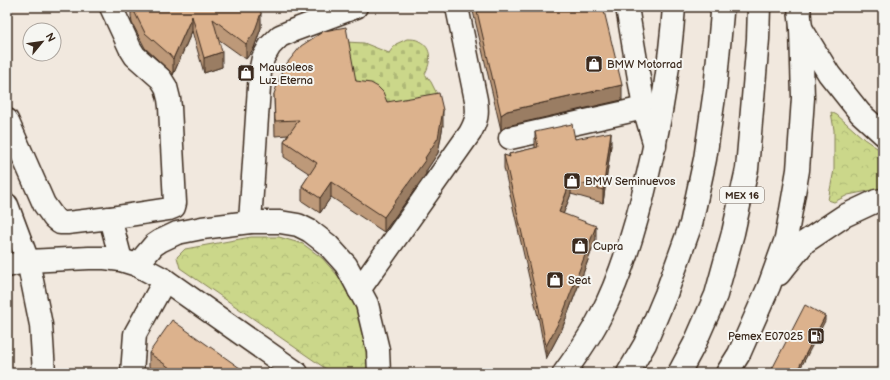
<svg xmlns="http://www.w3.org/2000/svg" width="890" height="380" font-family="'Balsamiq Sans',sans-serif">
  <defs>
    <pattern id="cemetery-stones" width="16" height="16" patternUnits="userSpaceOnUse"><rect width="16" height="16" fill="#cbd78a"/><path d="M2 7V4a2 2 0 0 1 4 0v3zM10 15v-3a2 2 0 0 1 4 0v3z" fill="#afb977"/></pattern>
    <pattern id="park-crowns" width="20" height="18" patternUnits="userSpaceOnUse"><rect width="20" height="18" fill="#cbd78a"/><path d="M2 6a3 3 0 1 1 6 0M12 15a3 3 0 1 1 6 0" fill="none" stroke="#afb977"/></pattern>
  </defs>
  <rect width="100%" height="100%" fill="#f1e8de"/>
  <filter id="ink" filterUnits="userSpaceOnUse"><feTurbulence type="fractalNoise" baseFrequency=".025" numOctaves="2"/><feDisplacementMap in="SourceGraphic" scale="8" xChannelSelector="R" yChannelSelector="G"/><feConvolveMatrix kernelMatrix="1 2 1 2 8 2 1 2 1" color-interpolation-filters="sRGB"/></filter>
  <g filter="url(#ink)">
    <path fill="url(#cemetery-stones)" stroke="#838054" d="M407,39c4,0 9,0 12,2 14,7 12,21 6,33l6,8 8,16v10l-83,-10 -10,-56 18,1 25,10 7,-9z"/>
    <g fill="url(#park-crowns)" stroke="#838054">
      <path d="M831,112l6,3 27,24 19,13v36l-35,7 -14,7 -6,-2 6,-30v-40z"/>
      <path d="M251,237h28l24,7 19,14 17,19 21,35 9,33 2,28h-39l-152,-105 -3,-11 8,-8z"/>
    </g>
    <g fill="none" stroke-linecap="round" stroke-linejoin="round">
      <defs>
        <g id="minor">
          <path d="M627,7l17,101 11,38"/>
          <path d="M7,120l37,84 10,14 6,5h7l43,-5 59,-9 5,-2 1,-4 -5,-96 -1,-8 -3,-12 -5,-8 -26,-23 -5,-8 -19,-41"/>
          <path d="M510,138l134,-30"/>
          <path d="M7,205l21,56 13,64 3,48"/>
          <path d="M110,218l11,42"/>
          <path d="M250,222l10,-150 3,-14 7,-12 10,-10 14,-6 62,-23"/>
          <path d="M137,265l17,-20 6,-4 17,-8 25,-5 48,-6h30l18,3 12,6 18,14 18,20 21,39 11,46 1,23"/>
          <path d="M7,266l21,-5 61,-3h16l16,2 16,5 28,15 132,93"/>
          <path d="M359,290l111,-157c7,-13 8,-19 6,-33l-19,-93"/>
          <path d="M132,373l3,-39 30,-54"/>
        </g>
        <g id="major">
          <path d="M801,28l28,46 31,39 23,21"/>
          <path d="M779,274l26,-32 39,-26 32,-15 7,-1"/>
          <path d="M564,373c13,-18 26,-36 36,-56 23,-44 37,-94 48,-143 13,-55 22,-110 26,-167"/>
          <path d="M727,373l12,-19 30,-68 17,-47 12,-69 5,-72 -2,-70 -2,-21"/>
        </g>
        <g id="highway">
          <path d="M628,373l17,-29 21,-50 25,-70 14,-65 10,-69 7,-77 -1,-6"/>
          <path d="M679,373l16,-30 21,-48 17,-62 14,-64 11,-130 1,-32"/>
        </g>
      </defs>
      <use href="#minor" stroke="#3b2a1e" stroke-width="25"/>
      <use href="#major" stroke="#3b2a1e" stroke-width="25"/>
      <use href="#highway" stroke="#3b2a1e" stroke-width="25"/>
      <use href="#minor" stroke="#f6f6f2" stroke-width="22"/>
      <use href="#major" stroke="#f6f6f2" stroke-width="22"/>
      <use href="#highway" stroke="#f6f6f2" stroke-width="22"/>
    </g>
    <g fill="#bd9979" stroke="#3b2a1e">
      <path d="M131,7h129l1,21 -7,20 -8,11 -28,-20 4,28 -18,6 -12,-42 -19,44 -4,-5 -24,-22 -13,-25 -1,-7z"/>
      <path d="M472,7h97l1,2 52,91 -115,26 -6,4z"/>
      <path d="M356,81l31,21 56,23 -5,28 -12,18v3l-42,58 -53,-35 -11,16 -18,-12v-15l8,-12 -26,-17v-16l4,-6 -13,1 -1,-42z"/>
      <path d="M535,132l76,13 -8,58 -32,-9 -8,20 33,25 -34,90 -16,30 -7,-38 -35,-153v-13l5,2v-3l26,-6z"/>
      <path d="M149,353l98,20h-96l-2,-2z"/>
    </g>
    <g fill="#9a7d63" stroke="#3b2a1e">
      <path d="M261,13v15l-7,20 -8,11v-15z"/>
      <path d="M192,16v15l-19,44v-16z"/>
      <path d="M222,52v15l-18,6v-15z"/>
      <path d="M622,85v15l-115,26 -6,4v-15l6,-4z"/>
      <path d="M443,110v15l-5,28 -12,18v3l-42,58v-15l41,-59z"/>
      <path d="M611,132v13l-8,58v-13z"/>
      <path d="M571,180v14l-12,31v-13z"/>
      <path d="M331,182v15l-11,16v-15z"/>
      <path d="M596,226v13l-34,90 -16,30v-13z"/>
      <path d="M825,316v5l-27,52h-2z"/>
    </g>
    <g fill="#dcb28d" stroke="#3b2a1e">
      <path d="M132,7h128l1,6 -7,20 -8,11 -33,-25 9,33 -18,6 -12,-42 -19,43 -4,-5 -24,-21z"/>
      <path d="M476,7h93l1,2 10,-2h23l19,78 -115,26 -6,4z"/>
      <path d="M346,27l10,54 15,2 7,4 5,5 4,10 52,-9 4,17 -5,28 -13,20 1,1 -42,58 -53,-35 -11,16 -18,-12 15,-23 -33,-22 15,-21 -24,1 -1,-27 9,-26 18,-22 23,-15z"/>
      <path d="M572,124l3,15 36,-7 -8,58 -32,-10 -12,32 37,14 -34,90 -16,30 -7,-38 -35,-153 6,2 -1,-3 29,-7 -3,-15z"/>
      <path d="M805,305l20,11 -29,57h-26z"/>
      <path d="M172,320l75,53h-70l-28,-20z"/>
    </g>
  </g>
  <defs>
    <symbol id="shop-square" viewBox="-11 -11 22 22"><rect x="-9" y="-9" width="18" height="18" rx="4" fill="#3b2a1e" stroke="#f6f6f2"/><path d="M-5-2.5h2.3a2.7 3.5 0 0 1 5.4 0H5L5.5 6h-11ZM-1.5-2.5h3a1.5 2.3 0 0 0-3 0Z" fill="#fff"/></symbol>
    <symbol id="fuel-square" viewBox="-11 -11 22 22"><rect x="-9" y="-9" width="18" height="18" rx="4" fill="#3b2a1e" stroke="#f6f6f2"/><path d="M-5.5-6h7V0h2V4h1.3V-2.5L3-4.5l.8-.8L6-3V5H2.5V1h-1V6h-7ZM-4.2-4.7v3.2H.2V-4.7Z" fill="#fff"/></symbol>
  </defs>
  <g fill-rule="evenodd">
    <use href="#shop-square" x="584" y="54" width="20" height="20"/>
    <use href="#shop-square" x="236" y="63" width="20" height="20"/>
    <use href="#shop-square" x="562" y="171" width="20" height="20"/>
    <use href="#shop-square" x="570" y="236" width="20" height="20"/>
    <use href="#shop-square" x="545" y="270" width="20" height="20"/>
    <use href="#fuel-square" x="806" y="326" width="20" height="20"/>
  </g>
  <g text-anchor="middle" stroke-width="4" stroke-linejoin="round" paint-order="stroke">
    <rect fill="#f6f6f2" stroke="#73675e" stroke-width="1" x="720" y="187" width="44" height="16" rx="3"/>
    <g font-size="10" font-weight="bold" fill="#3b2a1e">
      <text x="742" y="199">MEX 16</text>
    </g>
    <g font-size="11" fill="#3b2a1e" stroke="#f6f6f2" text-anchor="start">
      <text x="607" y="68">BMW Motorrad</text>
      <text x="259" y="71">Mausoleos<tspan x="259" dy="13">Luz Eterna</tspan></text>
      <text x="585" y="185">BMW Seminuevos</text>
      <text x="593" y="250">Cupra</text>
      <text x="568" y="284">Seat</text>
      <text x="803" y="340" text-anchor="end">Pemex E07025</text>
    </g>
  </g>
  <rect width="890" height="380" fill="none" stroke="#f6f6f2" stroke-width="24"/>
  <rect x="12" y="12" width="866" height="356" fill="none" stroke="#3b2a1e" stroke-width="1.5" filter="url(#ink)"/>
  <g transform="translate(42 42) rotate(61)"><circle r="19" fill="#f6f6f2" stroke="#aba49d"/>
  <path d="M0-3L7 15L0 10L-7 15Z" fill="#3b2a1e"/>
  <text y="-6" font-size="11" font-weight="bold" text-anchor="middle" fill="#3b2a1e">N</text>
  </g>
</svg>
